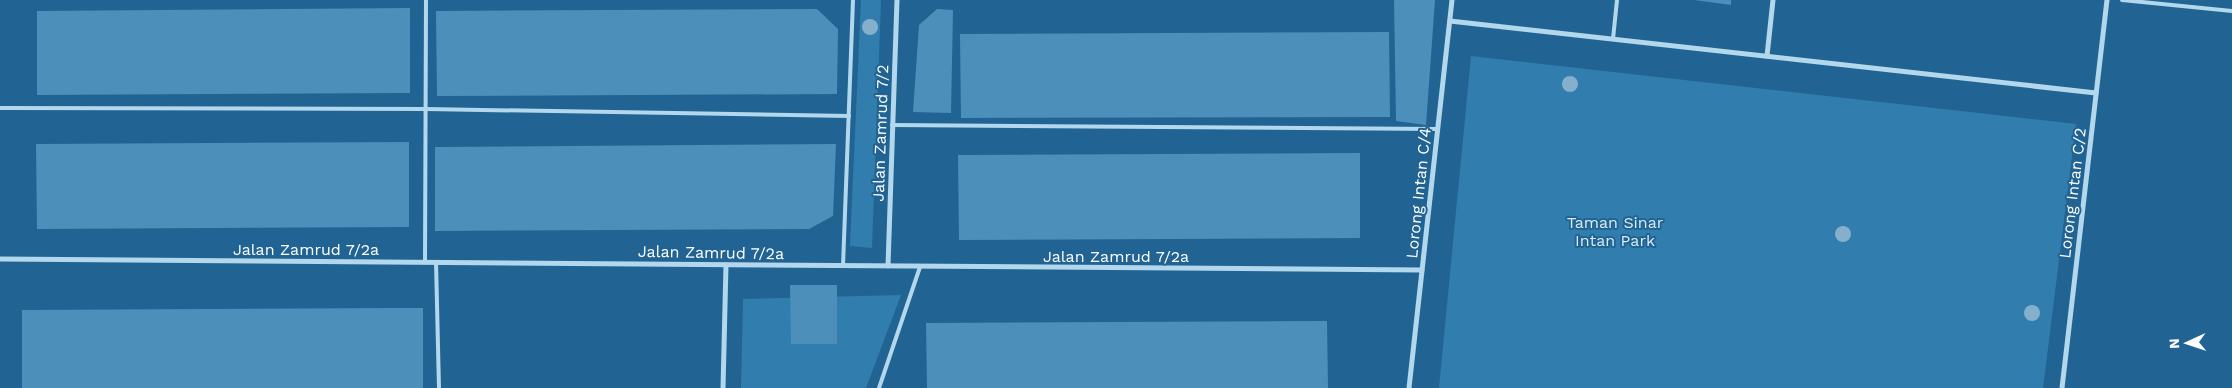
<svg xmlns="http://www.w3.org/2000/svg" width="2232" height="388" font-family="'Work Sans',sans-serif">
  <rect width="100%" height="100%" fill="#216493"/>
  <g fill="#317eae">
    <path d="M861,0h20l-9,248 -22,-2z"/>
    <path d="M1471,56l605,68 -33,264h-604z"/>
    <path d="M901,295l-35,93h-125l2,-89z"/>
  </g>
  <g fill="#4d8fbb">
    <path d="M1394,0h41l-9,125 -30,-4z"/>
    <path d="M1694,0h37v5z"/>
    <path d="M410,8v85l-373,2v-84z"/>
    <path d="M817,9l21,20 -1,65 -400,2 -1,-85z"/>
    <path d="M937,9l16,1 -2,103 -38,-1 6,-87z"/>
    <path d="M1389,32l1,85 -429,1 -1,-84z"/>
    <path d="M409,142v85l-372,2 -1,-85z"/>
    <path d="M836,144l-3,72 -24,13 -374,2v-84z"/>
    <path d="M1360,153v85l-401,2 -1,-85z"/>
    <path d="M790,285h47v59h-46z"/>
    <path d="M396,308h27v80h-401v-78z"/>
    <path d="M1327,321l1,67h-401l-1,-65z"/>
  </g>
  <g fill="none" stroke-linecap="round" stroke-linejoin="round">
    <g stroke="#b3d7ed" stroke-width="4">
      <path d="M2122,0l110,11"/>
      <path d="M1613,39l4,-39"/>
      <path d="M0,108l426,1 423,7"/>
      <path d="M892,125l546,4"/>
      <path d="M425,262l1,-262"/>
      <path d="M436,262l3,126"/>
      <path d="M843,266l10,-266"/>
      <path d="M879,388l41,-121"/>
    </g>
    <g stroke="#b3d7ed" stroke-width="5">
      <path d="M1450,21l646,72"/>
      <path d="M1767,56l6,-56"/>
      <path d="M0,259l1422,11"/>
      <path d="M888,266l9,-266"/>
      <path d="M723,388l3,-123"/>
      <path d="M1409,388l43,-388"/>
      <path d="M2062,388l45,-388"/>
    </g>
  </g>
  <g fill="#86afcc">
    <circle cx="870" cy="27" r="8"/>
    <circle cx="1570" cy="84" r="8"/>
    <circle cx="1843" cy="234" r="8"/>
    <circle cx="2032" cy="313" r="8"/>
  </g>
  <g text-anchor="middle" stroke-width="4" stroke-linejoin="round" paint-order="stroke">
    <g font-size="16" fill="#fff" stroke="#216493">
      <text transform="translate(880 133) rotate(-88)" y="6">Jalan Zamrud 7/2</text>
      <text transform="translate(1418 193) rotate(-84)" y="6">Lorong Intan C/4</text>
      <text transform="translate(2072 193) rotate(-83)" y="6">Lorong Intan C/2</text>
      <text x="306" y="255">Jalan Zamrud 7/2a</text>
      <text transform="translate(711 252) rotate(1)" y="6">Jalan Zamrud 7/2a</text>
      <text x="1116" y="262">Jalan Zamrud 7/2a</text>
    </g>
    <g font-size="16" fill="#d9edfa" stroke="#216493">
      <text x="1615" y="228">Taman Sinar<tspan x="1615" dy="18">Intan Park</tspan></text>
    </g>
  </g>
  <g transform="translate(2187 343) rotate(267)" stroke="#216493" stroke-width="4" paint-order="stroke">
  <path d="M0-4L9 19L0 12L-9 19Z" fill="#ffffff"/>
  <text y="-8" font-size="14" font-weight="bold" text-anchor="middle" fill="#ffffff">N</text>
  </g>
</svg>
